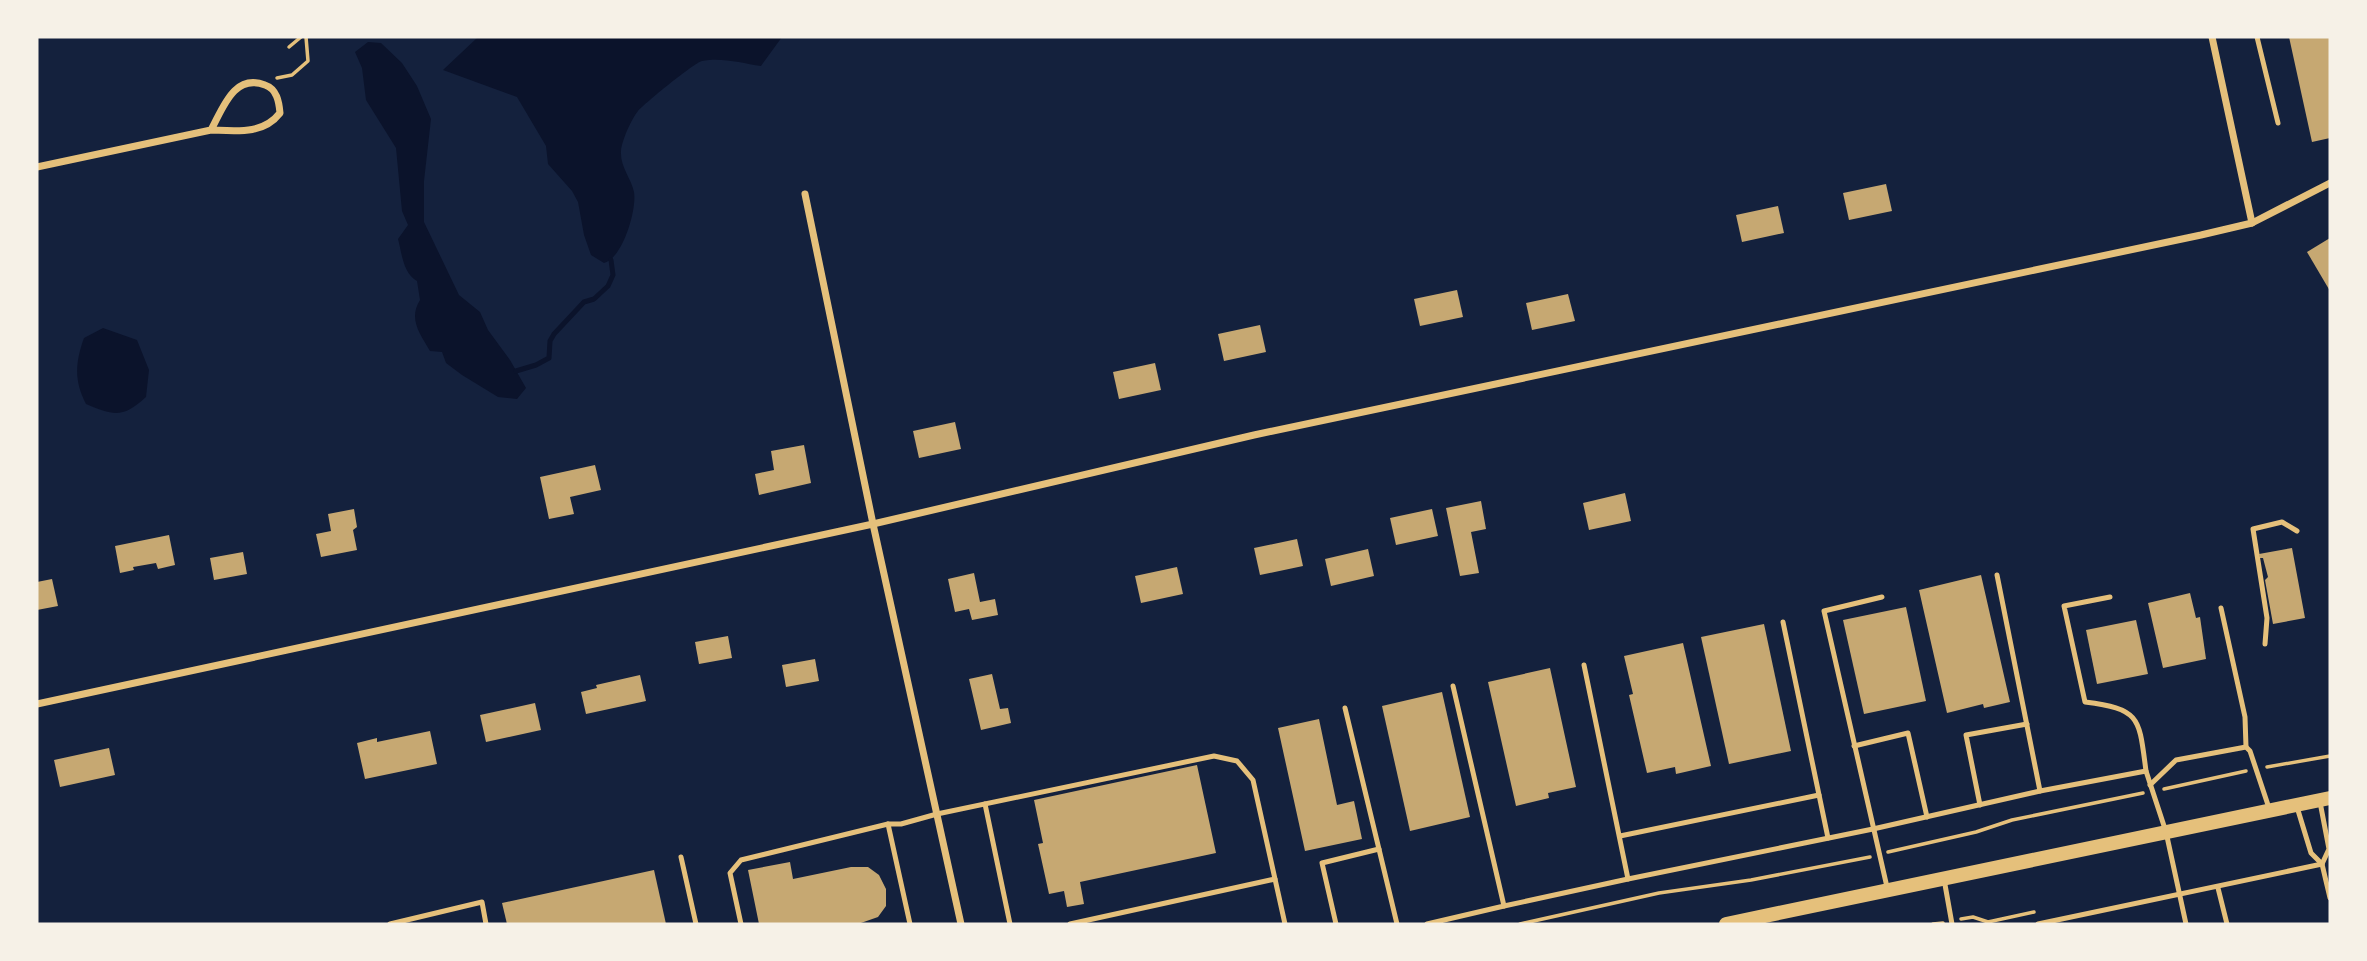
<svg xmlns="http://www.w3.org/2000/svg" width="2367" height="961" font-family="Arial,sans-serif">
  <rect width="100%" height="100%" fill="#14213d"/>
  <g fill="#0b132b">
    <path d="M478,37h304l-21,29c-19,-3 -40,-9 -59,-5 -7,1 -58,43 -64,50 -7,9 -16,29 -17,40 -1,16 10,27 13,41 3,17 -11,66 -30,71l-13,-8 -7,-20 -6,-33 -6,-11 -24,-27 -2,-18 -29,-49 -74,-27z"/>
    <path d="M368,42l13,1 21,20 15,23 14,33 -7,62v41l35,73 21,17 8,18 22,30 16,28 -9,11 -19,-2 -36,-22 -16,-12 -4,-11 -12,-1c-10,-17 -22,-32 -10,-51l-3,-19c-14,-8 -15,-27 -19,-42l10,-14 -6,-14 -6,-63 -30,-48 -4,-32 -7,-16z"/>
    <path d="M103,328l34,12 12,30 -3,27c-23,21 -32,19 -60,7 -12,-23 -11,-41 -2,-66z"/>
  </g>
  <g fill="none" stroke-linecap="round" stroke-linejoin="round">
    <path stroke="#0b132b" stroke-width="5" d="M516,371l20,-6 13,-7 1,-17 4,-7 30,-32 10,-3 14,-13 5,-11 -2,-15"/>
  </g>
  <g fill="#c6a872">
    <path d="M2289,37h41v101l-18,4z"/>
    <path d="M1886,184l6,27 -43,9 -6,-27z"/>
    <path d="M1778,206l6,27 -42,9 -6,-27z"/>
    <path d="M2330,238v53l-23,-39z"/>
    <path d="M1457,290l6,27 -43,9 -6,-27z"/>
    <path d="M1568,294l7,27 -43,9 -6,-27z"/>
    <path d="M1260,325l6,27 -42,9 -6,-27z"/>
    <path d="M1155,363l6,27 -42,9 -6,-27z"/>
    <path d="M955,422l6,27 -42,9 -6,-27z"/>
    <path d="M804,445l7,38 -52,12 -4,-21 19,-4 -3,-19z"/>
    <path d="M595,465l6,25 -31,7 4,17 -25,5 -9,-42z"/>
    <path d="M1625,493l6,28 -42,9 -6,-27z"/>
    <path d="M1481,501l5,28 -15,3 8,41 -19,3 -14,-68z"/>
    <path d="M354,509l3,18 -4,3 4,20 -36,7 -5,-23 15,-3 -3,-17z"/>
    <path d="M1432,509l6,27 -42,9 -6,-27z"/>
    <path d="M169,535l6,30 -17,4 -2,-6 -23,4 1,3 -14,3 -5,-27z"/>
    <path d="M1297,539l6,27 -43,9 -6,-27z"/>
    <path d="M2292,548l13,70 -32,6 -8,-44 3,-3 -5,-19h-3l-1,-4z"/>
    <path d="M1368,549l6,27 -43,10 -6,-27z"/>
    <path d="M243,552l4,22 -33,6 -4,-22z"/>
    <path d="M1177,567l6,27 -42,9 -6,-27z"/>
    <path d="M974,573l6,29 15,-3 3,16 -26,5 -3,-11 -14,3 -7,-33z"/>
    <path d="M1981,575l29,127 -26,6 -1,-4 -36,9 -28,-123z"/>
    <path d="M52,579l6,27 -21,4v-28z"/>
    <path d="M2190,593l6,25 4,-1 6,42 -43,9 -15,-65z"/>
    <path d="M1906,607l20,94 -62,13 -21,-94z"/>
    <path d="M2136,620l12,54 -51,10 -11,-54z"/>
    <path d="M1764,624l27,127 -62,13 -28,-127z"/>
    <path d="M728,636l4,22 -33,6 -4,-22z"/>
    <path d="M1683,643l28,123 -35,8 -1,-7 -28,6 -18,-78 4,-1 -9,-38z"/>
    <path d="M815,659l4,22 -33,6 -4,-22z"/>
    <path d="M1550,668l26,119 -28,6 1,5 -33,8 -28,-124z"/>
    <path d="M992,674l8,35 8,-1 3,15 -30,7 -12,-51z"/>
    <path d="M640,675l6,26 -60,13 -5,-22 16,-4 -1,-3z"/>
    <path d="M1442,692l28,125 -60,14 -28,-125z"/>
    <path d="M535,703l6,27 -55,12 -6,-27z"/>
    <path d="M1319,719l18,86 17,-4 8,38 -57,12 -27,-123z"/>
    <path d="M430,731l7,33 -72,15 -8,-36 20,-5v4z"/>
    <path d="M109,748l6,27 -55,12 -6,-27z"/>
    <path d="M1197,765l19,88 -136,29 4,22 -17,3 -3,-16 -15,3 -11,-50 5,-1 -9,-43z"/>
    <path d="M790,862l3,17 58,-12h17l11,8 7,14v17l-8,11 -20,7h-99l-11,-54z"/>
    <path d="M654,870l12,54h-159l-5,-21z"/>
  </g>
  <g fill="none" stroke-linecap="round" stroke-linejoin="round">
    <g stroke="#e5c07b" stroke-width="3.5">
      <path d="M289,47l12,-10"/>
      <path d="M277,78l15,-3 16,-14 -2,-24"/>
      <path d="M2267,767l63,-11"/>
      <path d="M2164,789l82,-18"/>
      <path d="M1888,852l88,-20 36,-12 131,-27"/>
      <path d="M1961,919l12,-2 15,5 46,-10"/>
      <path d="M1520,924l139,-31 92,-13 119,-23"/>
      <path d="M1933,924l10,-1"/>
    </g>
    <g stroke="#e5c07b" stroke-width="5">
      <path d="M2257,37l21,86"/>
      <path d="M1997,575l43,216 106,-20 20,61 20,92"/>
      <path d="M1882,597l-58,14 63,276"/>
      <path d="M2110,597l-46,9 21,96c56,7 54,16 61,69"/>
      <path d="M2221,608l24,109 1,30"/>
      <path d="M1783,622l45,216"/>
      <path d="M2265,644l2,-26 -14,-89 29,-7 15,9"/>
      <path d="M1584,665l44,214 245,-50 167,-38"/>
      <path d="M1345,708l52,216"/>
      <path d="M1854,746l54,-13 19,84"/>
      <path d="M2150,785l26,-25 70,-13 4,4 19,57"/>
      <path d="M2320,802l9,47 -7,15"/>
      <path d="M985,804l25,120"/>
      <path d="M1980,805l-14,-70 61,-11"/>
      <path d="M2297,807l14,46 11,11 8,34"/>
      <path d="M1620,836l199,-41"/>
      <path d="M681,857l15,67"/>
      <path d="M1944,879l8,45"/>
      <path d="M2218,888l9,36"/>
      <path d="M1504,906l124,-27"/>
      <path d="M390,924l92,-22 4,22"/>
      <path d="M741,924l-11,-51 11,-13 147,-36"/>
      <path d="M910,924l-22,-100h13l36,-10 277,-58 23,5 16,19 32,144"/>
      <path d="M1070,924l205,-45"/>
      <path d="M1336,924l-14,-61 57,-14"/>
      <path d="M1427,924l77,-18 -51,-220"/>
      <path d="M2038,924l284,-60"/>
    </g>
    <g stroke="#e5c07b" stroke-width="7">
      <path d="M2212,37l40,186"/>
      <path d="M37,167l174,-37c25,1 52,5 69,-17 -1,-11 -3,-24 -15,-28 -31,-12 -42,23 -54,45"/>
      <path d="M805,194l68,330 88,400"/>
      <path d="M37,704l836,-180 381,-89 947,-200 51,-12 78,-40"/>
    </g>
    <path stroke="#e5c07b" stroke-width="14" d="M1726,924l604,-126"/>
  </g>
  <rect width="2367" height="961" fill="none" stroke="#f6f1e7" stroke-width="77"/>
</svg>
